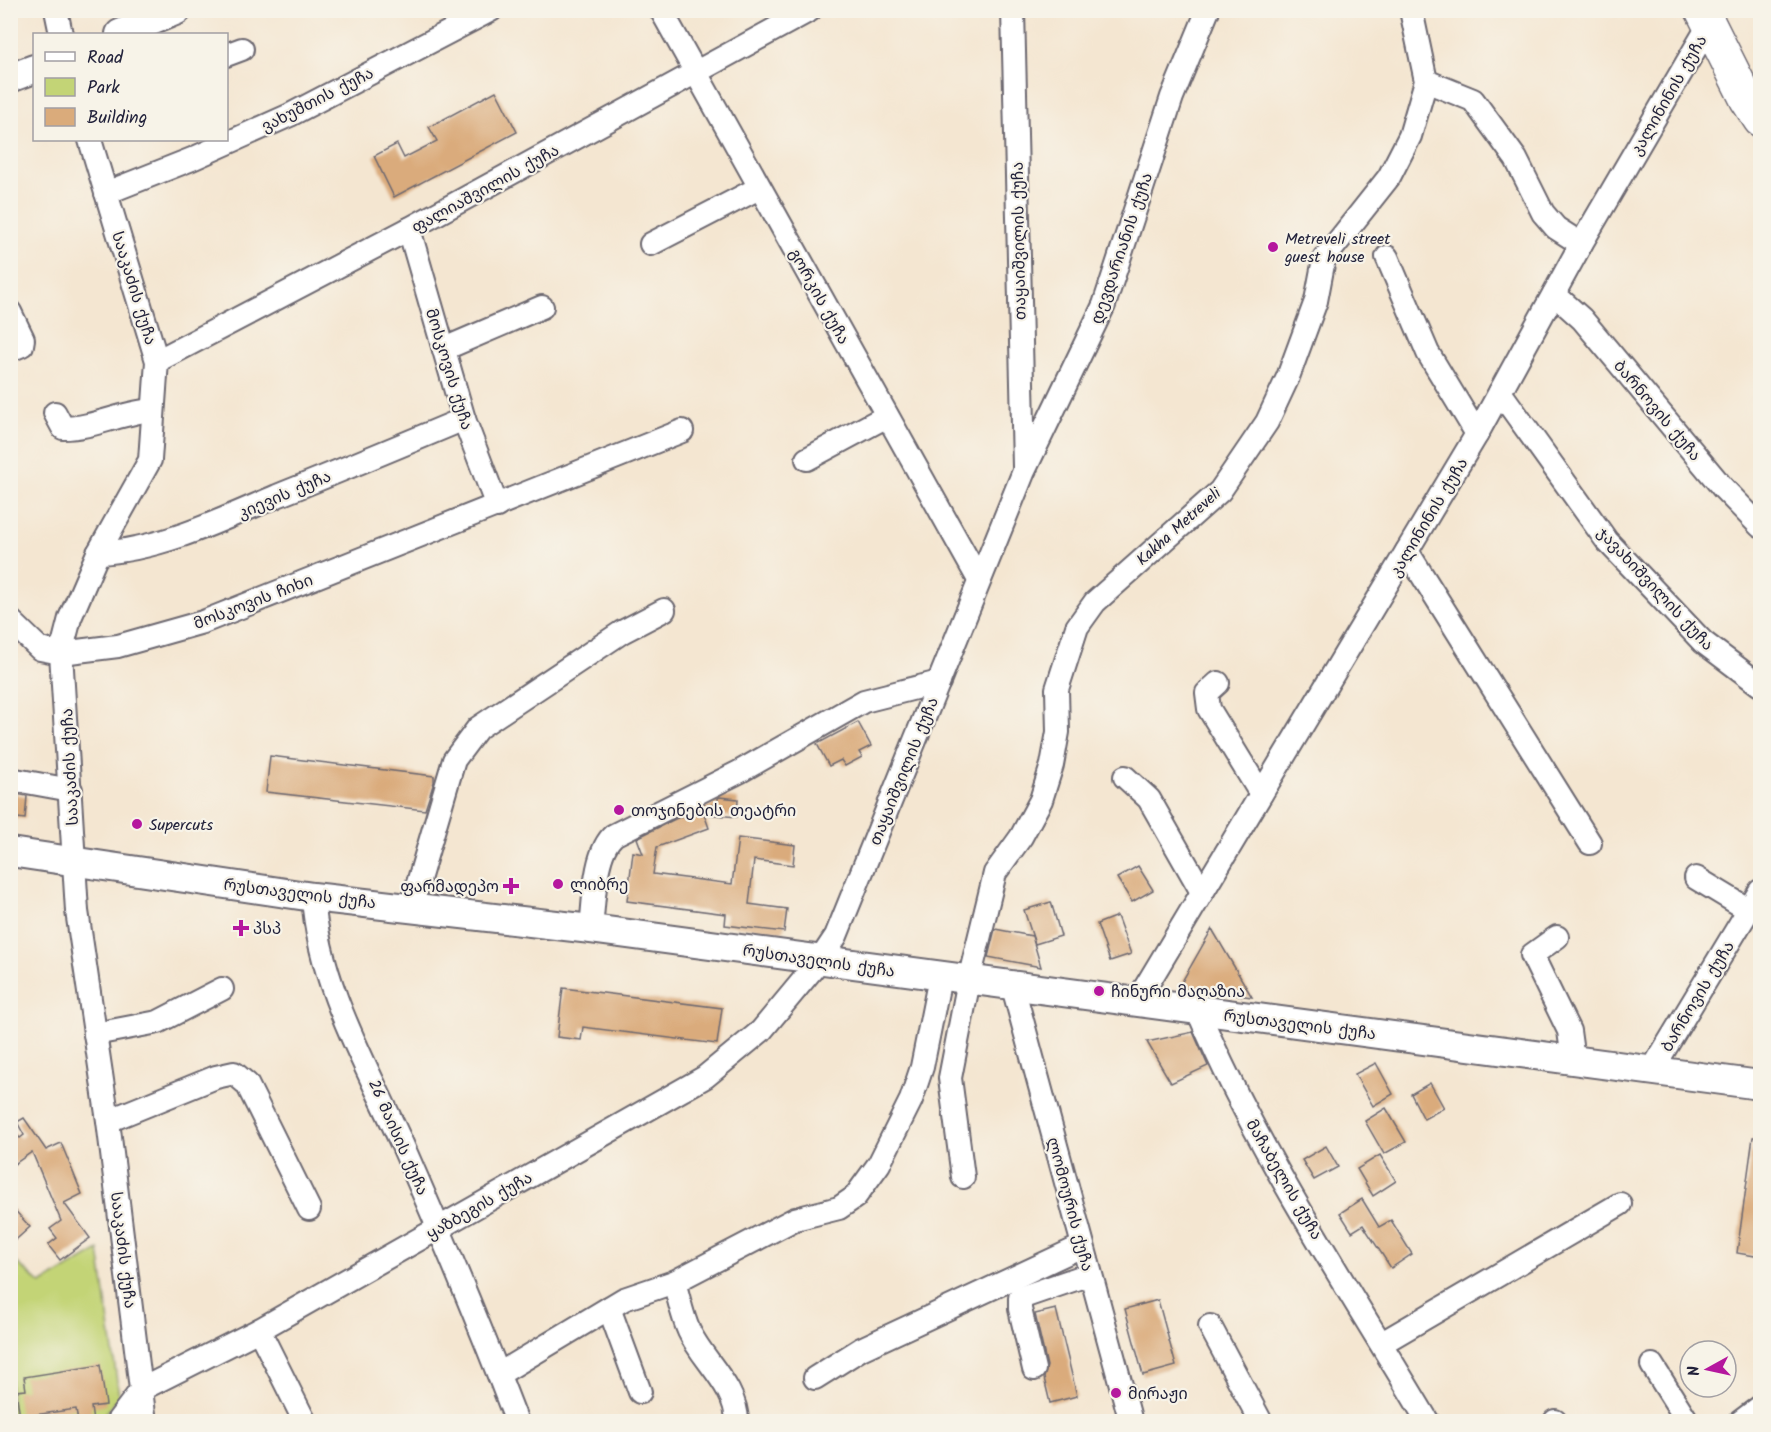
<svg xmlns="http://www.w3.org/2000/svg" width="1771" height="1432" font-family="Kalam,'Noto Sans Georgian',sans-serif">
  <rect width="100%" height="100%" fill="#f7f3e8"/>
  <filter id="ink" filterUnits="userSpaceOnUse"><feTurbulence type="fractalNoise" baseFrequency=".0167" numOctaves="2"/><feDisplacementMap in="SourceGraphic" scale="12" xChannelSelector="R" yChannelSelector="G"/><feConvolveMatrix kernelMatrix="1 2 1 2 8 2 1 2 1" color-interpolation-filters="sRGB"/></filter>
  <filter id="wash" filterUnits="userSpaceOnUse"><feTurbulence type="fractalNoise" baseFrequency=".008" numOctaves="4" result="noise"/><feDisplacementMap in="SourceGraphic" scale="24" xChannelSelector="R" yChannelSelector="G"/><feGaussianBlur stdDeviation="1.35" result="paint"/><feColorMatrix in="noise" values="0 0 0 0 0 0 0 0 0 0 0 0 0 0 0 0 0 1.4 0 .05"/><feComposite in="paint" operator="in"/></filter>
  <g filter="url(#wash)">
    <rect width="100%" height="100%" fill="#f4e6d1"/>
    <path fill="#c3d476" stroke="#727b58" stroke-width="1.5" d="M99,1250l20,146 -19,25h-89l-1,-164 31,27z"/>
    <g id="blocks">
      <g fill="#daab7b">
        <path d="M496,91l21,41 -123,65 -20,-41 23,-12 7,14 33,-17 -8,-14z"/>
        <path d="M858,722l13,24 -12,6 3,5 -17,9 -4,-6 -12,6 -12,-22z"/>
        <path d="M270,756l164,20v6l-9,28 -159,-18z"/>
        <path d="M10,793l17,3 -2,23 -15,-2z"/>
        <path d="M719,797l19,2 -1,18 -33,-3 5,14 -52,19 -4,27 79,10 6,-46 57,7 -2,20 -39,-5 -5,44 38,5 -3,23 -59,-7 1,-11 -99,-13 6,-49 10,2 -6,-16 38,-19 40,-15z"/>
        <path d="M1138,866l15,24 -21,12 -15,-24z"/>
        <path d="M1051,902l10,34 -26,8 -11,-34z"/>
        <path d="M1117,916l14,38 -21,7 -13,-37z"/>
        <path d="M995,929l37,7 9,31 -53,-10z"/>
        <path d="M1212,929l40,68 -73,-10z"/>
        <path d="M563,988l159,20 -5,36 -134,-17 -2,13 -24,-3z"/>
        <path d="M1193,1032l15,34 -37,17 -24,-41z"/>
        <path d="M1376,1063l17,31 -20,12 -18,-32z"/>
        <path d="M1430,1083l14,25 -20,11 -13,-25z"/>
        <path d="M1386,1108l20,34 -22,12 -19,-33z"/>
        <path d="M24,1118l22,32 15,-7 21,51 -18,9 26,35 -30,22 -12,-15 9,-7 -7,-9 11,-8 -29,-69 -22,15v-38l10,9 4,-3 -7,-13z"/>
        <path d="M1753,1137h8v120l-24,-4z"/>
        <path d="M1326,1146l12,21 -24,13 -12,-20z"/>
        <path d="M1380,1155l16,26 -23,15 -16,-27z"/>
        <path d="M1362,1199l17,28 12,-7 21,34 -21,14 -28,-43 -11,7 -12,-19z"/>
        <path d="M10,1205l20,22 -20,18z"/>
        <path d="M1158,1300l18,66 -33,9 -18,-66z"/>
        <path d="M1056,1309l21,87 -27,7 -6,-25 3,-12 -12,-52z"/>
        <path d="M100,1365l6,40 -15,2 2,15h-15l-2,-13 -56,8 -4,-26 10,-1 -2,-13z"/>
      </g>
    </g>
  </g>
  <g filter="url(#ink)">
    <use href="#blocks" fill-opacity="0" stroke="#6c6770" stroke-width="1.5"/>
    <g fill="none" stroke-linecap="round" stroke-linejoin="round">
      <defs>
        <g id="minor">
          <path d="M56,10l5,24"/>
          <path d="M661,10l318,570"/>
          <path d="M1013,10l11,456"/>
          <path d="M226,55l16,-6"/>
          <path d="M1426,81l47,19 43,59 27,54 13,15 25,16"/>
          <path d="M90,140l67,221 -7,99 -52,93 -28,65 -9,35 16,258 31,210 37,301"/>
          <path d="M106,193l86,-34 98,-44 201,-105"/>
          <path d="M409,229l55,190 33,87"/>
          <path d="M651,244l108,-56"/>
          <path d="M1387,257l41,96 49,81"/>
          <path d="M1554,294l28,25 141,169 37,38"/>
          <path d="M10,312l13,27 -1,6 -12,5"/>
          <path d="M444,349l98,-42"/>
          <path d="M157,361l252,-132 401,-219"/>
          <path d="M1500,392l107,149 96,101 57,43"/>
          <path d="M55,413l8,15c31,0 60,-16 90,-18"/>
          <path d="M807,459l80,-43"/>
          <path d="M1407,551l183,292"/>
          <path d="M98,553c62,-3 123,-33 179,-57 63,-25 125,-51 187,-77"/>
          <path d="M10,620l30,29 21,4 57,-7 85,-24 479,-191"/>
          <path d="M1218,683l-11,10 2,16 52,85"/>
          <path d="M1125,777l24,22 53,93"/>
          <path d="M10,779l61,11"/>
          <path d="M1696,878l53,32"/>
          <path d="M313,897c6,88 53,167 89,247 40,91 79,184 115,278"/>
          <path d="M411,907l43,-147 24,-32 144,-96 42,-22"/>
          <path d="M591,929c3,-26 3,-77 23,-94l125,-63 125,-71 75,-19"/>
          <path d="M1557,937l-25,18 37,76 4,29"/>
          <path d="M1013,987l118,435"/>
          <path d="M1136,1003l341,-569 104,-190 128,-219"/>
          <path d="M1198,1011c61,144 150,276 230,411"/>
          <path d="M95,1034l63,-12 64,-33"/>
          <path d="M1652,1070l108,-179"/>
          <path d="M108,1121l108,-44 18,-4 13,11 62,125"/>
          <path d="M963,1177l-13,-99 19,-98 26,-107 26,-36 20,-37 11,-35 6,-33 -1,-43 20,-62 18,-25 125,-111 47,-69 21,-45 28,-76 8,-42 65,-82 21,-41 16,-55 -15,-71"/>
          <path d="M674,1282c5,16 8,34 15,49 14,30 48,56 48,91"/>
          <path d="M609,1308l31,84"/>
          <path d="M1210,1326l51,96"/>
          <path d="M259,1330l46,92"/>
          <path d="M1382,1343l238,-139"/>
          <path d="M1652,1365l36,57"/>
          <path d="M1034,1369l-14,-60v-11l70,-24"/>
          <path d="M499,1374l125,-75 50,-17 121,-63 44,-11 16,-11 24,-33 32,-64 11,-33 18,-90"/>
          <path d="M815,1378l46,-29 221,-103"/>
          <path d="M1555,1421v1"/>
          <path d="M117,1422l25,-33 117,-59 446,-253 56,-46 59,-71 16,-24 188,-465 80,-166 68,-208 36,-87"/>
          <path d="M1740,1422l20,-15"/>
        </g>
        <g id="major">
          <path d="M120,34l57,-24"/>
          <path d="M10,78l24,-9"/>
          <path d="M10,852l303,45 278,32 1169,156"/>
        </g>
        <path id="highway" d="M1702,10l45,90 13,20"/>
      </defs>
      <use href="#minor" stroke="#6c6770" stroke-width="26"/>
      <use href="#major" stroke="#6c6770" stroke-width="32"/>
      <use href="#highway" stroke="#6c6770" stroke-width="36"/>
      <use href="#minor" stroke="#fff" stroke-width="22"/>
      <use href="#major" stroke="#fff" stroke-width="28"/>
      <use href="#highway" stroke="#fff" stroke-width="33"/>
    </g>
  </g>
  <g fill="#b5179e" stroke="#f7f3e8" stroke-width="2">
    <circle cx="1273" cy="247" r="6"/>
    <circle cx="619" cy="810" r="6"/>
    <circle cx="137" cy="824" r="6"/>
    <circle cx="558" cy="884" r="6"/>
    <path d="M508 877h6v6h6v6h-6v6h-6v-6h-6v-6h6z"/>
    <path d="M238 919h6v6h6v6h-6v6h-6v-6h-6v-6h6z"/>
    <circle cx="1099" cy="991" r="6"/>
    <circle cx="1116" cy="1393" r="6"/>
  </g>
  <g text-anchor="middle" stroke-width="4.5" stroke-linejoin="round" paint-order="stroke">
    <g font-size="16" fill="#22223b" stroke="#f7f3e8">
      <text transform="translate(1668 95) rotate(-60)" y="6">კალინინის ქუჩა</text>
      <text transform="translate(317 99) rotate(-27)" y="6">ვახუშთის ქუჩა</text>
      <text transform="translate(485 188) rotate(-29)" y="6">ფალიაშვილის ქუჩა</text>
      <text transform="translate(1018 241) rotate(-91)" y="6">თაყაიშვილის ქუჩა</text>
      <text transform="translate(1121 248) rotate(-71)" y="6">დევდარიანის ქუჩა</text>
      <text transform="translate(135 288) rotate(73)" y="6">სააკაძის ქუჩა</text>
      <text transform="translate(820 296) rotate(61)" y="6">გორკის ქუჩა</text>
      <text transform="translate(450 369) rotate(73)" y="6">მოსკოვის ქუჩა</text>
      <text transform="translate(1658 410) rotate(50)" y="6">ბარნოვის ქუჩა</text>
      <text transform="translate(284 494) rotate(-23)" y="6">კიევის ქუჩა</text>
      <text transform="translate(1428 517) rotate(-59)" y="6">კალინინის ქუჩა</text>
      <text transform="translate(1178 526) rotate(-42)" y="6">Kakha Metreveli</text>
      <text transform="translate(1656 588) rotate(47)" y="6">ჯავახიშვილის ქუჩა</text>
      <text transform="translate(253 601) rotate(-21)" y="6">მოსკოვის ჩიხი</text>
      <text transform="translate(69 767) rotate(-93)" y="6">სააკაძის ქუჩა</text>
      <text transform="translate(903 771) rotate(-68)" y="6">თაყაიშვილის ქუჩა</text>
      <text transform="translate(300 893) rotate(7)" y="6">რუსთაველის ქუჩა</text>
      <text transform="translate(819 960) rotate(8)" y="6">რუსთაველის ქუჩა</text>
      <text transform="translate(1697 996) rotate(-59)" y="6">ბარნოვის ქუჩა</text>
      <text transform="translate(1300 1024) rotate(7)" y="6">რუსთაველის ქუჩა</text>
      <text transform="translate(399 1137) rotate(66)" y="6">26 მაისის ქუჩა</text>
      <text transform="translate(1285 1179) rotate(60)" y="6">მაჩაბელის ქუჩა</text>
      <text transform="translate(1071 1204) rotate(75)" y="6">ლომოურის ქუჩა</text>
      <text transform="translate(479 1205) rotate(-30)" y="6">ყაზბეგის ქუჩა</text>
      <text transform="translate(124 1250) rotate(83)" y="6">სააკაძის ქუჩა</text>
    </g>
    <g font-size="16" fill="#22223b" stroke="#f7f3e8" text-anchor="start">
      <text x="1285" y="244">Metreveli street<tspan x="1285" dy="18">guest house</tspan></text>
      <text x="631" y="816">თოჯინების თეატრი</text>
      <text x="149" y="830">Supercuts</text>
      <text x="570" y="890">ლიბრე</text>
      <text x="499" y="892" text-anchor="end">ფარმადეპო</text>
      <text x="253" y="934">პსპ</text>
      <text x="1111" y="997">ჩინური მაღაზია</text>
      <text x="1128" y="1399">მირაჟი</text>
    </g>
  </g>
  <rect width="1771" height="1432" fill="none" stroke="#f7f3e8" stroke-width="36"/>
  <rect x="33" y="33" width="195" height="108" fill="#f7f3e8" stroke="#a29fa3" stroke-width="1.5"/>
  <rect x="45" y="52" width="30" height="9" fill="#ffffff" stroke="#a29fa3" stroke-width="1.5"/>
  <text x="87" y="63" font-size="18" fill="#22223b">Road</text>
  <rect x="45" y="78" width="30" height="18" fill="#c3d476" stroke="#a29fa3" stroke-width="1.5"/>
  <text x="87" y="93" font-size="18" fill="#22223b">Park</text>
  <rect x="45" y="108" width="30" height="18" fill="#daab7b" stroke="#a29fa3" stroke-width="1.5"/>
  <text x="87" y="123" font-size="18" fill="#22223b">Building</text>
  <g transform="translate(1708 1369) rotate(262)"><circle r="28" fill="#f7f3e8" stroke="#a29fa3" stroke-width="1.5"/>
  <path d="M0-4.5L10 22L0 15L-10 22Z" fill="#b5179e"/>
  <text y="-9" font-size="16" font-weight="bold" text-anchor="middle" fill="#22223b">N</text>
  </g>
</svg>
